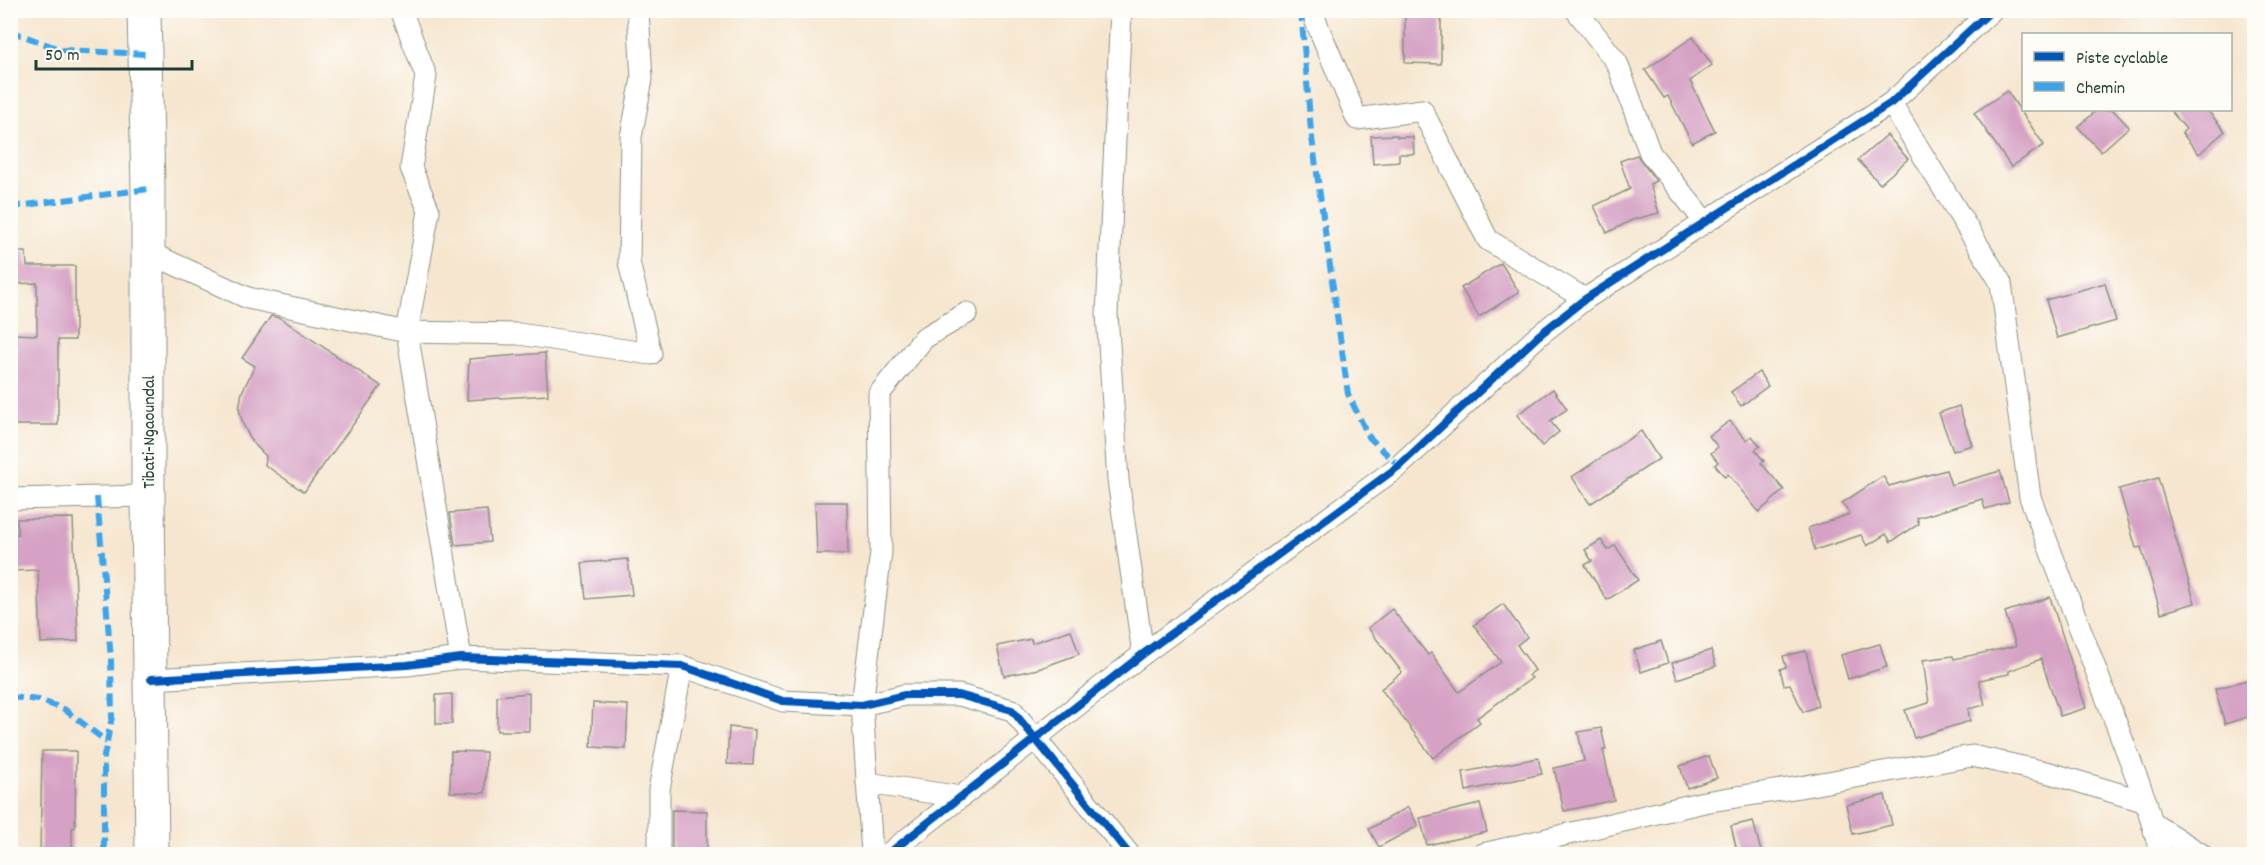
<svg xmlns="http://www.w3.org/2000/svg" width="2265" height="865" font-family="Dekko,sans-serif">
  <rect width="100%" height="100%" fill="#fdfcf7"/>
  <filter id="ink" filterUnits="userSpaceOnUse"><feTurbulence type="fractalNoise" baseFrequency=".0167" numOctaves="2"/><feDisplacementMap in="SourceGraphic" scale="12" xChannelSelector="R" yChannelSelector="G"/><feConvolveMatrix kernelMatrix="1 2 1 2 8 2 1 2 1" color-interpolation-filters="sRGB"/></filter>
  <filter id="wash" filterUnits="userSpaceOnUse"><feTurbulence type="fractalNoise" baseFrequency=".008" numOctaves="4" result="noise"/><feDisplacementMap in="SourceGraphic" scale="24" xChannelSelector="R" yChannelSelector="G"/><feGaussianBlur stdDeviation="1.35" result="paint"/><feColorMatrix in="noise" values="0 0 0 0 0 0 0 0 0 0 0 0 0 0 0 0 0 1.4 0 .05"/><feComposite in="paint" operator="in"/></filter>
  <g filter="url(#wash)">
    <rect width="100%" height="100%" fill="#f6e6cf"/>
    <g id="blocks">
      <g fill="#d5a1c5">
        <path d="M1405,11h36v53l-36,-1z"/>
        <path d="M1693,37l19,28 -22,16 25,50 -23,12 -24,-47 -4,2 -19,-28z"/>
        <path d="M2007,91l37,54 -33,22 -37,-54z"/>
        <path d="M2097,110h16l16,17 -28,25 -23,-25z"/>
        <path d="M2170,110h37l18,21 -26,23 -17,-21 4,-4z"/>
        <path d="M1397,135v2h16l1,17h-15v8l-26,2 -2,-28z"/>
        <path d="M1887,135l21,24 -28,25 -22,-24z"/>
        <path d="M1637,155l19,26 -6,3 9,29 -27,7 -25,13 -13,-27 36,-17 -10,-28z"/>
        <path d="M10,252h16l1,14h48v74h-17v85h-46v-91l25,1v-52l-27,1z"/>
        <path d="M1501,263l18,29 -40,25 -18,-29z"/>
        <path d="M2105,283l11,38 -59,17 -11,-38z"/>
        <path d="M271,316l9,2 101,68 -77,106 -39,-27 1,-9 -14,-14 -9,-18 -4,-15 3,-17 13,-26 -13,-8z"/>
        <path d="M545,353l3,42 -81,5 2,-41z"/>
        <path d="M1759,372l9,14 -27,20 -10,-14z"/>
        <path d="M1553,389l14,20 -17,12 9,11 -17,14 -25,-31z"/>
        <path d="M1959,406l13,39 -19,6 -14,-38z"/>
        <path d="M1730,421l16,19 6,-4 8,10 -5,4 9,11 -3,2 23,27 -25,22 -31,-38 -3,3 -10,-12 3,-3 -7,-9 7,-6 -9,-11z"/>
        <path d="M1641,431l18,28 -69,45 -18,-27z"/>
        <path d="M1946,470l5,15 49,-14 9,31 -24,7 -3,-10 -65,19 2,6 -28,18 -5,-8 -19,12 -6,-11 -46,15 -7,-22 42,-14 -8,-11 41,-27 6,10z"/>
        <path d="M2158,478l37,125 -34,10 -20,-66 -5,1 -17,-59z"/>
        <path d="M815,502h32l1,52h-31z"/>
        <path d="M487,510l3,32 -35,3 -5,-32z"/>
        <path d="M73,518l5,123 -37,2 -3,-73 -28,1v-36l8,-1 -1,-15z"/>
        <path d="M1601,540l7,10 7,-5 23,35 -31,20 -22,-35 7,-4 -7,-11z"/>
        <path d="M628,559l4,36 -46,4 -4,-36z"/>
        <path d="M2050,597l36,111 -26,8 -19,-57 -32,12v3l-30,6 6,25 -17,4 2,12 -56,17 -9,-28 24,-7 -6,-43 30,-4 1,3 62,-13 -11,-34z"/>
        <path d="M1503,604l24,33 -10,8 18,25 -6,5 3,3 -55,40 3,4 -47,36 -52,-69 21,-17 -34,-44 24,-19 36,46 3,-2 28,39 42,-30 -27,-37z"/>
        <path d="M1071,630l8,24 -41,15 -34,7 -7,-30 34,-7 1,4z"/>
        <path d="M1661,641l7,22 -27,9 -7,-22z"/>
        <path d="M1880,644l7,23 -39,12 -7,-24z"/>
        <path d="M1711,650l5,16 -39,13 -5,-16z"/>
        <path d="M1806,651l12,55 -15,6 -13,-28 -6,1 -4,-16 6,-2 -3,-11z"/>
        <path d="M2254,678v37l-29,9 -10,-35z"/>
        <path d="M529,693v38h-32v-35z"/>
        <path d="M452,694v30h-16v-29z"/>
        <path d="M593,703l35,2 -2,44 -35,-2z"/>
        <path d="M729,727l26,3 -2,35 -26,-1z"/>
        <path d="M1601,728l5,22h-3l11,50 -50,11 -10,-43 30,-7 -6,-29z"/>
        <path d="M42,751h34l-1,77h-3v27h-32z"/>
        <path d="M451,751l35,1 -1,41 -35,-1z"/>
        <path d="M1709,756l8,22 -30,10 -7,-22z"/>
        <path d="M1538,758l4,16 -76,17 -3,-19z"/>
        <path d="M1885,795l7,30 -39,9 -7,-29z"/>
        <path d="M1480,804l7,28 -60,13 -7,-27z"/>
        <path d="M1408,807l10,19 -39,21 -10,-18z"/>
        <path d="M672,810l35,1v44h-35z"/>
        <path d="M1753,821l9,34h-24l-7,-29z"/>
      </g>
    </g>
  </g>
  <g filter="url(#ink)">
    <use href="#blocks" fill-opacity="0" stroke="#8a9282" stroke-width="1.5"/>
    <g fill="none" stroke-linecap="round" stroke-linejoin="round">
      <defs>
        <g id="street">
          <path d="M401,10l25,66 -15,92 18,43 -22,121 54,326"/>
          <path d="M1121,10l-14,304 11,166 25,174"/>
          <path d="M1311,10l46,109 65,-9 66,130 97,59"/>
          <path d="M1576,10l41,53 33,90 55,69"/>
          <path d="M1891,103l110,180 29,214 116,305 15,52"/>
          <path d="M148,252l100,46 159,34 112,2 132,20 -22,-92 2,-125 11,-58 -4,-69"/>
          <path d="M10,499l138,-3"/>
          <path d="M151,679l256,-14 54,-7 221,8 101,35 79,4 43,-10h54l53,15 117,144"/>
          <path d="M867,783l94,14"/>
          <path d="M2152,823l49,31"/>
          <path d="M659,854v-64l23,-124"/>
          <path d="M872,854l-10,-149 19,-153 -2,-158 45,-56 43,-25"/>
          <path d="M888,854l255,-200 256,-188 139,-130 47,-37 306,-196 101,-93"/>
          <path d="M1483,854l221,-52 96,-15 172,-31 78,17 96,29"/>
        </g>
        <path id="highway" d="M144,10l4,179v307l4,358"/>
      </defs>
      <use href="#street" stroke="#8a9282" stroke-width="23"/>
      <use href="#highway" stroke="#8a9282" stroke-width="35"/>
      <use href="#street" stroke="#fff" stroke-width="21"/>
      <use href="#highway" stroke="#fff" stroke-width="33"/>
      <g stroke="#3da4eb" stroke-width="6" stroke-dasharray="12 6" stroke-linecap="butt">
        <path d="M1301,10l10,121 37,263 21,43 30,29"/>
        <path d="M10,31l52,19 84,4"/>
        <path d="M10,207l138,-18"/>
        <path d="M97,497l14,162 1,58 -8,39v98"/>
        <path d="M10,697l29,3 25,9 43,33"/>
      </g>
      <defs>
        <g id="cycleway">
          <path d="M151,679l256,-14 54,-7 221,8 101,35 79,4 43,-10h54l53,15 117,144"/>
          <path d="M888,854l255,-200 256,-188 139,-130 47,-37 306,-196 101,-93"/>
        </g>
      </defs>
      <use href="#cycleway" stroke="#fdfcf7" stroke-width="11"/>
      <use href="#cycleway" stroke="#0057b8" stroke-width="8"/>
    </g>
  </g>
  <g text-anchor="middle" stroke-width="5" stroke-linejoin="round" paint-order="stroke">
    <g font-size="18" fill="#1f3d34" stroke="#fdfcf7">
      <text transform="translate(148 432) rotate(-90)" y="6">Tibati-Ngaoundal</text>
    </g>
  </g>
  <rect width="2265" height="865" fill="none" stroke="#fdfcf7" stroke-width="36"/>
  <rect x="2022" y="33" width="210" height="78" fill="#fdfcf7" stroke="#a4b0a9" stroke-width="1.5"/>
  <rect x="2034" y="52" width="30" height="9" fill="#0057b8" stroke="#a4b0a9" stroke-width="1.5"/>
  <text x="2076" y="63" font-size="18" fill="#1f3d34">Piste cyclable</text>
  <rect x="2034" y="82" width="30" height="9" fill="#3da4eb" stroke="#a4b0a9" stroke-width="1.5"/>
  <text x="2076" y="93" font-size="18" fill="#1f3d34">Chemin</text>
  <path d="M36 60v9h156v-9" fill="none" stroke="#1f3d34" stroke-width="3"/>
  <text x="45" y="60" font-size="18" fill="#1f3d34" stroke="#fdfcf7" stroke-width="4.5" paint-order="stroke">50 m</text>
</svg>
